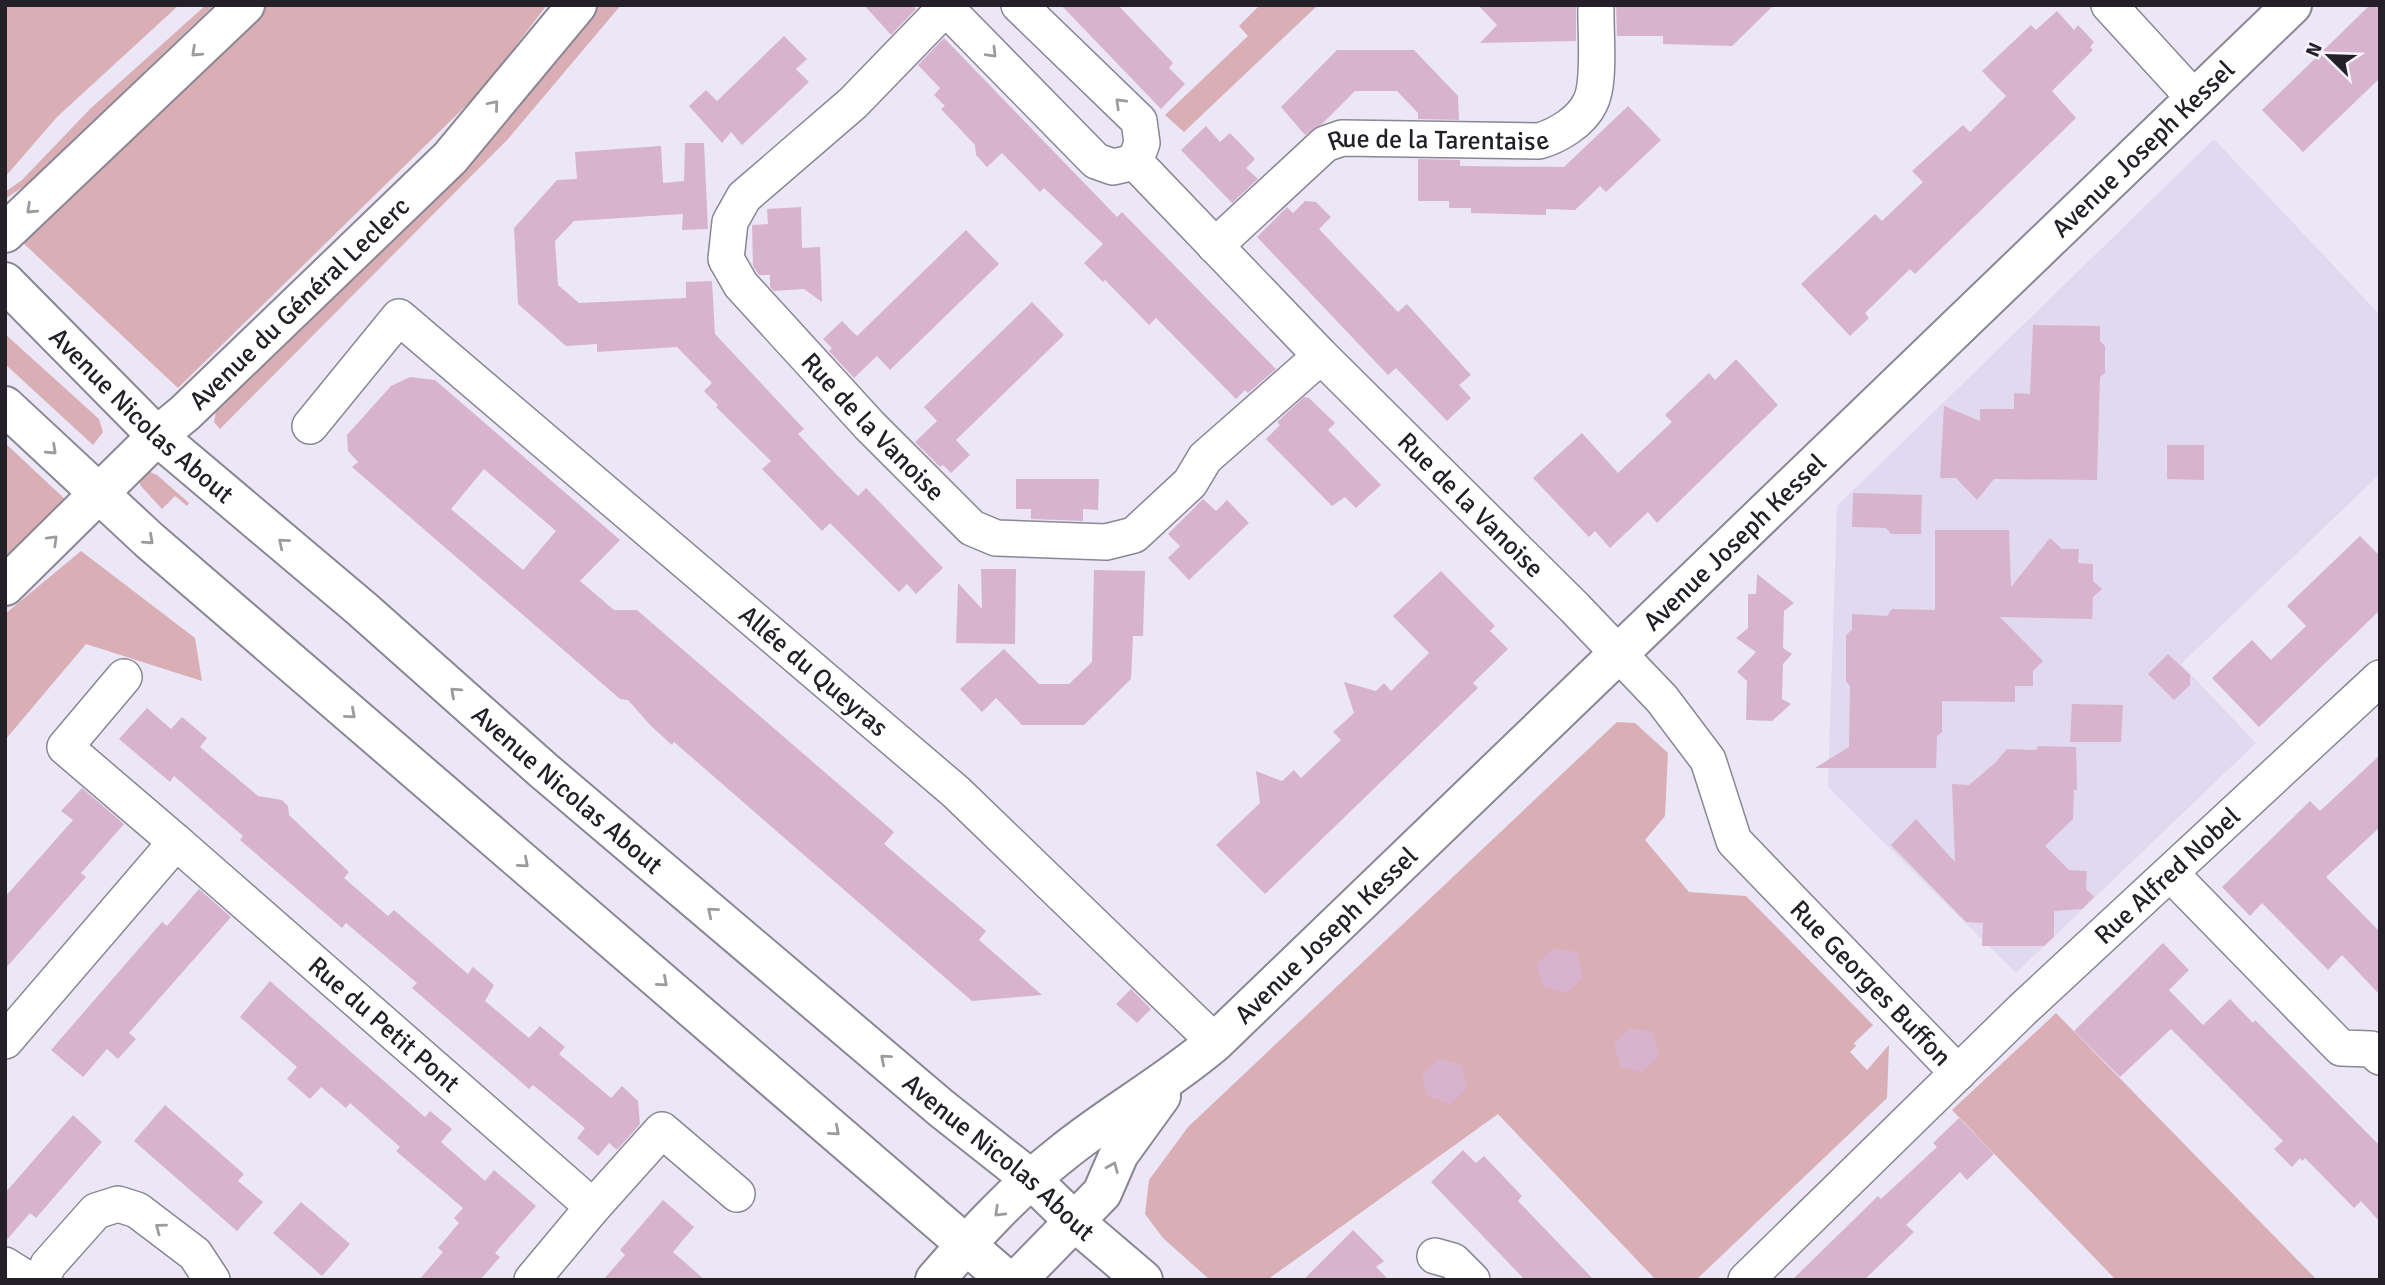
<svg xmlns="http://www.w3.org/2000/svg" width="2385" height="1285" font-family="Signika,sans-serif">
  <rect width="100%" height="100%" fill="#ece7f6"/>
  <path fill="#e1d9ef" d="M2214,139l166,176v159l-199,190 75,79 -240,230 -188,-186 9,-281z"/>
  <g fill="#d9aeb4">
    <path d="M5,5h174l-122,112 -52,60z"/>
    <path d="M206,5h8l-188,180 -21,14v-7l17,-12 68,-71z"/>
    <path d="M266,5h281l-67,87 -302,296 -157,-147z"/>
    <path d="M592,5h29l-113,134 -288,290 -6,-7 4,-22z"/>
    <path d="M1260,5h58l-134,127 -19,-17 83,-79 -9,-10z"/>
    <path d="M5,334l94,85 4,13 -10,13 -88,-81z"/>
    <path d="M5,443l63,59 -63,55z"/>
    <path d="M148,471l9,4 32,28 -2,3 -12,-10 -13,13 -22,-24v-10z"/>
    <path d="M81,551l114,87 7,43 -116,-37 -81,96v-126z"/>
    <path d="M1617,722l18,1 33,30 -3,63 -20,24 44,52 57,4 127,129 -19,18 2,3 -6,6 17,18 22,-25 -2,53 -191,182h-40l-158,-166 -231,166h-57l-47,-42 -18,-24 4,-34 39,-53z"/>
    <path d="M2056,1013l261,267h-201l-164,-170z"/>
  </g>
  <g fill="#d8b3ce" fill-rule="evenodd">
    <path d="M864,5h48l4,4 -25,26z"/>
    <path d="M1061,5h57l55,58 -4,5 16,16 -24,25z"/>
    <path d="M1478,5h98v36l-96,2 17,-18z"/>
    <path d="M1616,5h158l-42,41 -69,-2v-8h-46z"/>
    <path d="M2370,5h10v73l-77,74 -41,-42z"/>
    <path d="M2057,11l17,19 4,-5 16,17 -4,5 3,3 -41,41 24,27 -161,156 -5,-5 -45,44 4,5 -19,18 -49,-52 74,-70 7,7 41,-39 -11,-11 51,-46 7,7 36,-36 -24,-25 49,-46 5,5z"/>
    <path d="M784,36l23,23 -11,10 13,13 -67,63 -11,-13 -9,11 -33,-37 17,-16 11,11z"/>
    <path d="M944,38l173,179 5,-5 154,157 -28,24 -3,-3 -9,9 -80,-81 -7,7 -44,-45 -2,2 -19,-19 19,-19 -59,-56 -4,4 -38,-39 -15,14 -11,-12 -1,-10 -34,-36 4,-3 -11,-11 6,-7 -22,-23z"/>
    <path d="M1337,50h77l44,46 1,24 -41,-1v-6l-21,-22h-42l-33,33 -17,11 -24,-28z"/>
    <path d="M1628,106l33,34 -55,52 -6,-6 -25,24 -29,-1v6l-75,-2v-5h-22v-7h-31v-42l42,1v6l104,1z"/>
    <path d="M1206,126l14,16 10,-9 25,26 -9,9 12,11 -26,24 -51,-53z"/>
    <path d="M685,143h19l4,86 -26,1 1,-16 -109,7 -19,20 3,44 21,18 107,-5v-16l26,-1 3,53 89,95 -6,5 34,36 26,26 8,-8 77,80 -27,26 -9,-10 -8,8 -69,-69 -8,8 -60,-62 9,-8 -55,-54 2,-2 -14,-14 8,-8 -35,-36 -80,5v-8l-31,2 -48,-42 -4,-76 43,-48 20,-1 -2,-27 86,-6 2,37 21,-2z"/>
    <path d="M1305,201l11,1 15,15 -12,12 79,83 9,-8 64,71 -12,10 12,13 -24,23 -51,-53 -8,7 -131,-138 30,-30 6,6z"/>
    <path d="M801,207l1,41 18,-1 2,55 -18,-13 -30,2 -4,-4v-12h-11l-6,-9 -1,-41 16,-1 -1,-15z"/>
    <path d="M966,230l33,34 -109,106 -13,-14 -23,22 -25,-27 3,-3 -9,-9 19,-18 15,15z"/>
    <path d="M1032,302l32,33 -108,105 14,15 -19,18 -8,-8 -3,2 -25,-25 22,-21 -13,-14z"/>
    <path d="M2033,325l67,1v15l5,5v27l-5,4 -3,103 -103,-1 -17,21 -21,-22h-16l4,-72 36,15v-12h34v-16l16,1z"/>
    <path d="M1736,359l42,46 -121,118 -9,-11 -38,36 -15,-17 -6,6 -56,-59 49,-45 36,40 54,-51 -7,-7 44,-42 6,7z"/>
    <path d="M410,377l25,3 185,160 -40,41 34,29h23l257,222 -10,12 102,87 -7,9 63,55 -70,6 -298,-259 -2,3 -21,-19 -23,-26 -8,-1 -268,-232 6,-5 -10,-11 -1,-16 44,-49zM484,469l72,62 -33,39 -72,-61z"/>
    <path d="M1304,397l5,1 26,25 -7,7 53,55 -25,23 -11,-11 -13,9 -66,-67 14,-14 -3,-3z"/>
    <path d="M2167,445h37v35l-37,-1z"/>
    <path d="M1016,479h83l-1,31 -15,-1v12l-52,-2v-10h-15z"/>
    <path d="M1853,493l69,2 -1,39h-30l-5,-6 -34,-1z"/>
    <path d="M1203,499l13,12 11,-11 22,23 -60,57 -21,-22 12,-12 -12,-12z"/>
    <path d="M1935,530h74l2,57 39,-49 12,11h17l-1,14 15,1v17l9,8 -9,8 -1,22 -92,-2 43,44 -10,10v15h-18v16l-73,-1v31l-5,4 -1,32h-121l34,-21 1,-61 -4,-5v-46l6,-5v-16l35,2 5,-7 43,1z"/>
    <path d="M2360,536l20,20v54l-121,117 -47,-49 40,-38 19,20 35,-34 -19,-20z"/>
    <path d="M981,569h35l-1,75 -59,-1 2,-60 24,26z"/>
    <path d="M1094,570l51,1 -2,65h-10l-2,43 -47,46h-62l-26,-27 -14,14 -22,-23 44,-40 35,35h30l23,-22z"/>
    <path d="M1441,571l54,55 -5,5 18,18 -35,34 5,5 -213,206 -49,-49 44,-42 -4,-32 26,10 12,-11 7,8 40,-38 -8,-8 21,-19 -10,-31 32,9 8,-8 7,8 38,-38 -36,-37z"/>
    <path d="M1757,574l37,29 -10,8 -1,37 9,6 -9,10 -1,35 9,5 -19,17 -26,-1 1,-39 -10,-9 19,-20 -20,-14 12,-10v-34h8z"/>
    <path d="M2168,654l22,21v10l-16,15 -26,-26z"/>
    <path d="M2072,704l51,1 -2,37h-51z"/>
    <path d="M147,708l24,21 11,-12 25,21 -7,9 58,49 24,4 6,6 1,9 60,57 -5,6 44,38 6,-6 74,64 5,-7 21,18 -9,16 44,37 11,-12 25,21 -6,7 52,44 11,-12 16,15 2,23 -23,26 -8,-7 -11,13 -21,-18 8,-10 -52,-43 -4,4 -117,-101 5,-5 -71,-60 -4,5 -36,-31 -66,-57 3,-4 -69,-60 -4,6 -51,-43z"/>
    <path d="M2038,746l38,1 1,43h-3l-1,29 -28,27 24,24 18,1 -1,18 8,8 -12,12 -28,2v26l-10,9h-62l1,-23 -17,-1 -75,-77 25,-26 39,43 -3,-78 17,1 26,-22 12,-14 29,1z"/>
    <path d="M2380,755v72l-54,50 54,55v63l-38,-40 -14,15 -66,-67 -12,13 -28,-29 88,-86 10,10z"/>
    <path d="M82,788l42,36 -43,49 5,4 -81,92v-72l68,-77 -12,-9z"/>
    <path d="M199,889l32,28 -102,116 7,6 -18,20 -11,-10 -24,28 -32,-27 111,-128 5,4z"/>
    <path d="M2163,943l26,27 -20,20 34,35 27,-26 23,24 2,-3 125,126v76l-19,-21 -7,7 -49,-50 -3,3 -2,-3 -8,9 -18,-18 9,-8 -112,-112 -51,48 -46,-46z"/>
    <path d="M1554,948l23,4 6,25 -16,16 -23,-6 -8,-23z"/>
    <path d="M270,981l155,136 5,-6 22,18 -11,13 44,39 9,-11 42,36 -41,47 5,4 -20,23h-61l24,-28 -5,-4 21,-25 -5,-5 9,-10 -67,-57 4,-4 -50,-44 -4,5 -25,-21 -11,12 -23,-20 10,-12 -57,-50z"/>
    <path d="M1131,989l20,20 -14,14 -21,-19z"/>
    <path d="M1630,1028l23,4 6,24 -17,16 -22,-5 -6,-24z"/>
    <path d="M1439,1058l23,7 5,23 -16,16 -24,-8 -5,-21z"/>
    <path d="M165,1105l79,69 -6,7 25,21 -26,29 -103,-90z"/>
    <path d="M73,1115l29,27 -66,76 -6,-5 -25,29v-49z"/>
    <path d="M1959,1118l35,36 -27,26 -7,-8 -54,53 8,7 -50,48h-72l86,-84 3,3 56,-52 -4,-4z"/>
    <path d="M1463,1150l13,13 8,-7 38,40 -4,5 76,79h-69l-94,-98z"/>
    <path d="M663,1200l31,27 -21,25 32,28h-102l22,-25 -5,-5z"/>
    <path d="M301,1202l49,42 -28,32 -49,-43z"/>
    <path d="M1353,1230l31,31 -8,6 13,13h-86z"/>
  </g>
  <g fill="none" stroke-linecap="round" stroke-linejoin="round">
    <defs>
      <g id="street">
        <path d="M943,5l153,156 17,6 22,-5"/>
        <path id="s1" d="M948,5l-95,98 -109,94 -14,25 -4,37 15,26 129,141 102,102 24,10 110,4 28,-7 56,-52 15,-25 116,-102"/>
        <path d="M1019,5l120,116 3,22 -7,19"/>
        <path d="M2109,5l86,94"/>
        <path id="s2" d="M1135,162l186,194 253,251 88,92 46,61 26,81 224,232"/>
        <path id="s3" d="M1215,246l110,-102 17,-6 197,3c18,-5 42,-19 51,-38 11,-20 5,-73 6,-98"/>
        <path id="s4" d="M310,426l89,-109 557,475 259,250"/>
        <path d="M124,677l-59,70 111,95"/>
        <path d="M2171,874l170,174 30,1 9,8"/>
        <path id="s5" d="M5,1041l171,-199 417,365 -61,73"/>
        <path d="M593,1207l69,-77 75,64"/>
        <path d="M1435,1256l18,5 19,19"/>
        <path d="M5,1265l24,15"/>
        <path d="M42,1280l6,-15 48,-54 22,-7 19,6 58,44 17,26"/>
        <path id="s6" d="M1746,1280l276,-270 358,-332"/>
      </g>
      <g id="secondary">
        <path id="s7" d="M5,282l152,154 205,173 181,161 398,338 91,72 43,42 68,58"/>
        <path d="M5,406l144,134 858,740"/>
        <path id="s8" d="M935,1280c38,-44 79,-89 125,-125 50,-41 106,-71 155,-113l1077,-1037"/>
        <path d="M1017,1280l85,-87 17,-39 42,-58"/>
      </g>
      <g id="primary">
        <path d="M5,233l240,-228"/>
        <path id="s9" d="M5,586l152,-150 28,-23 265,-255 127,-153"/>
      </g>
    </defs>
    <use href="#street" stroke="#8b8694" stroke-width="38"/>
    <use href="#secondary" stroke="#8b8694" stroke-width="42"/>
    <use href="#primary" stroke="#8b8694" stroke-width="42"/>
    <use href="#street" stroke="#fff" stroke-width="35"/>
    <use href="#secondary" stroke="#fff" stroke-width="38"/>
    <use href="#primary" stroke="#fff" stroke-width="38"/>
  </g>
  <defs><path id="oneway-chevron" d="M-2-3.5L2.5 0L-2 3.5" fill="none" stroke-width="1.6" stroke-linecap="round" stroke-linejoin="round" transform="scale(1.75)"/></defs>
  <g stroke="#9c9b9e">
    <use href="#oneway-chevron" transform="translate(196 52) rotate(137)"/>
    <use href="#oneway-chevron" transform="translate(992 53) rotate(46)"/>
    <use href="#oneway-chevron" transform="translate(1120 103) rotate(-136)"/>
    <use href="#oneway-chevron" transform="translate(494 105) rotate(-50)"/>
    <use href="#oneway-chevron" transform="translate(31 209) rotate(137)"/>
    <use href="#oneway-chevron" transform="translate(52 450) rotate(43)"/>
    <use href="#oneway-chevron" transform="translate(53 540) rotate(-44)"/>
    <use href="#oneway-chevron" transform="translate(149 540) rotate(42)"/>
    <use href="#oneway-chevron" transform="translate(283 543) rotate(-140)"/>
    <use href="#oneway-chevron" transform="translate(455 692) rotate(-138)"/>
    <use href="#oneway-chevron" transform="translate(351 714) rotate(41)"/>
    <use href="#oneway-chevron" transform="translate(524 863) rotate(41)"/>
    <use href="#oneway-chevron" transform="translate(712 912) rotate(-140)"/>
    <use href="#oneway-chevron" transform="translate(663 982) rotate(41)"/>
    <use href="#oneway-chevron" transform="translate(885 1059) rotate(-139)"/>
    <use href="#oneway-chevron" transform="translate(835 1131) rotate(41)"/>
    <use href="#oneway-chevron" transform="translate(1113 1167) rotate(-67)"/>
    <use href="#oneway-chevron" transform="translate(999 1212) rotate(136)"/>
    <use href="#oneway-chevron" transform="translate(160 1228) rotate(-143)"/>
  </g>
  <g text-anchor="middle" stroke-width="7" stroke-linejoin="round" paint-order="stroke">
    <g font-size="26" fill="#232127" stroke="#f9f5ff">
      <text dy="9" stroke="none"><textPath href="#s3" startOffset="264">Rue de la Tarentaise</textPath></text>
      <text dy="9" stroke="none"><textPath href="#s8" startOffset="1657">Avenue Joseph Kessel</textPath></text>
      <text dy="9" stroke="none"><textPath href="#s9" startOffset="408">Avenue du Général Leclerc</textPath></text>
      <text dy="9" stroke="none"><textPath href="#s7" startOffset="191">Avenue Nicolas About</textPath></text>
      <text dy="9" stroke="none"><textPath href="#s1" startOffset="570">Rue de la Vanoise</textPath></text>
      <text dy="9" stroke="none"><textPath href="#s2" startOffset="480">Rue de la Vanoise</textPath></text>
      <text dy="9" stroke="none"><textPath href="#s8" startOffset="1090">Avenue Joseph Kessel</textPath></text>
      <text dy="9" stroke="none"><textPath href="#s4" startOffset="686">Allée du Queyras</textPath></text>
      <text dy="9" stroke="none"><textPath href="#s7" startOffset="758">Avenue Nicolas About</textPath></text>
      <text dy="9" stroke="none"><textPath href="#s6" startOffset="584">Rue Alfred Nobel</textPath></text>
      <text dy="9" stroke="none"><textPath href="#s8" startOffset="523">Avenue Joseph Kessel</textPath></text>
      <text dy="9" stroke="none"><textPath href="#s2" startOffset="1111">Rue Georges Buffon</textPath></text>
      <text dy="9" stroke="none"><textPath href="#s5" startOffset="539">Rue du Petit Pont</textPath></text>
      <text dy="9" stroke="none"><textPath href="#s7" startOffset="1325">Avenue Nicolas About</textPath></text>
    </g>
  </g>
  <rect width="2385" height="1285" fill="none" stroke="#232127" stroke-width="14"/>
  <g transform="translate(2329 56) rotate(293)" stroke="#f9f5ff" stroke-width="5" paint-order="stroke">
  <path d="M0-5L12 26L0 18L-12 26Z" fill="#232127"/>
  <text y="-10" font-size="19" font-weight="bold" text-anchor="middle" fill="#232127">N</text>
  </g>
</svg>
